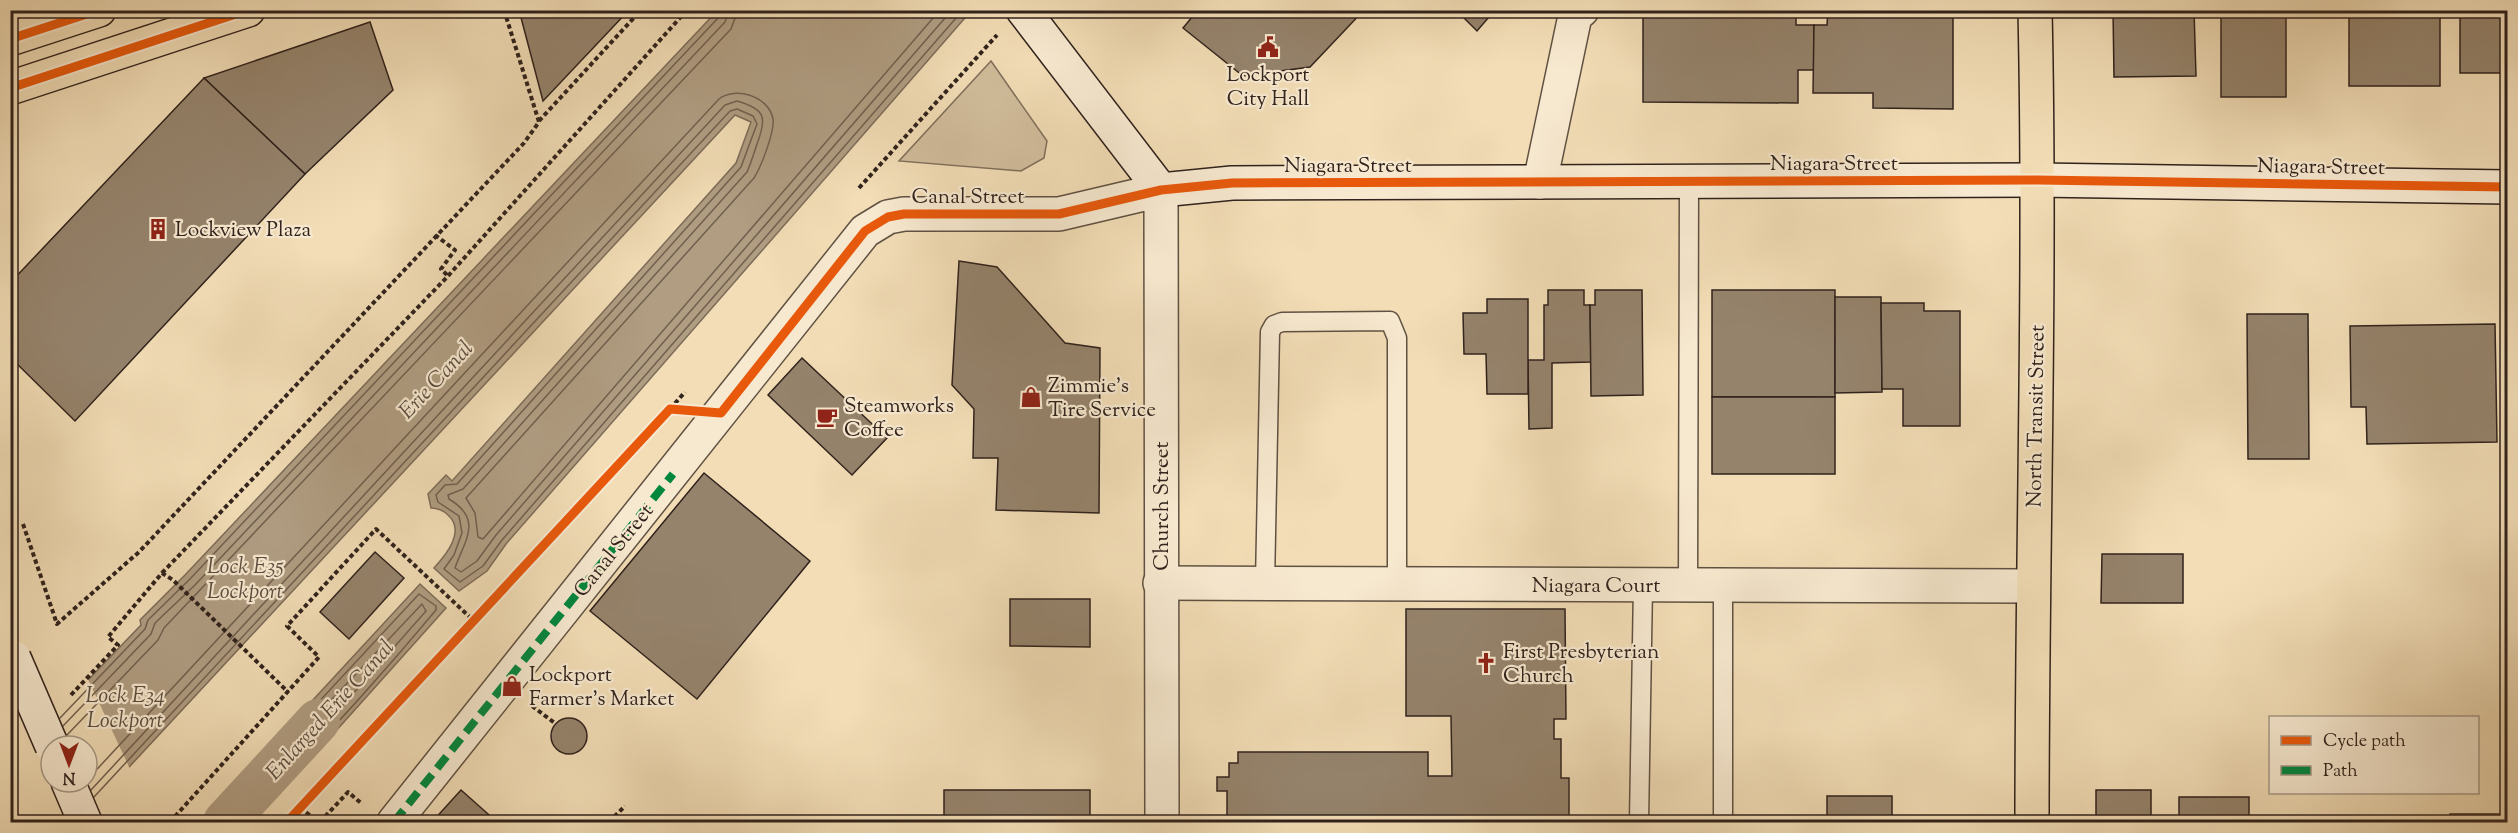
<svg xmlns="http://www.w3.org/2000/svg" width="2518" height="833" font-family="'Sorts Mill Goudy',serif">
  <rect width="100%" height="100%" fill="#f2ddb6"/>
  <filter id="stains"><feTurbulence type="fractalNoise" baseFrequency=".00333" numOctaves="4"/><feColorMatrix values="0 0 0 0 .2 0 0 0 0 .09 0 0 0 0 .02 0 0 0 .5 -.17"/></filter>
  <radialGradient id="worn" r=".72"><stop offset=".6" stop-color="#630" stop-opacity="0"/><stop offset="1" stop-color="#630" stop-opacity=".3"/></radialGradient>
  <path fill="#d1bd9c" stroke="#80705c" stroke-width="1.5" d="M991,61l56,80 -3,17 -23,13 -122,-10z"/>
  <g fill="#b09d82" stroke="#7d6c59" stroke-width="1.5" fill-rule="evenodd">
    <path d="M717,11h254l-465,533 -19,27 -28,20 -25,-23c12,-13 32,-37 14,-53 -5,-5 -10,-7 -17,-7l-3,-14 18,-19 6,6 284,-318 15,-41 -16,-7 -657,707h-67l-1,-61 131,-136 -1,-5 45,-45zM51,746h36v36h-36z"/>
    <path d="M420,584l26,24 -137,153h-5l-12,16 -28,-24z"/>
    <path d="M255,766l27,22 -32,34h-48z"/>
  </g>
  <path fill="#f2ddb6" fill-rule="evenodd" d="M87,677l44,94 -48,51h-67l-6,-11v-54zM51,746h36v36h-36z"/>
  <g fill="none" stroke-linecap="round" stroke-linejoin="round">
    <g stroke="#70604f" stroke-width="1.5">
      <path d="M419,594l17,12v4c-20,24 -129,153 -147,156l-14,-12 -1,-4z"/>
      <path d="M422,604l4,7 -98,111 -25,25 -12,9 -5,-2 -1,-5z"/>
      <path d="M60,718l85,-89 3,-9 42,-41 529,-562 2,-7"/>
      <path d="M63,726l88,-92 4,-11 40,-38 530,-563 4,-12"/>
      <path d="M67,735l91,-95 6,-12 567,-599 7,-19"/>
      <path d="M87,780l632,-681c16,-13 50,-3 54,20 2,12 -12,48 -19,59l-288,320 9,15 3,24 5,2 457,-529"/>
      <path d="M91,790l634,-685 12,-4c29,8 30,17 20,43 -3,9 -6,19 -10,28l-284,317 -15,6 1,4c35,21 15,42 6,69l6,4 16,-11 19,-26 456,-525"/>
      <path d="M94,797l636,-686 7,-2 16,7 4,8 -16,43 -284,317 -12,1 -9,10 2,7 21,14 3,17 -8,22 -10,14 16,13 23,-16 19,-26 461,-530"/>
      <path d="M211,822l46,-47 15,15 -24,26 -2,6"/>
      <path d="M221,822l34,-36h3l3,5 -20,21 -2,10"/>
    </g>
    <path stroke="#b09d82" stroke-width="44" d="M225,822l93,-101"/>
  </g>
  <g fill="#95836c" stroke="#30221c" stroke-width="1.5">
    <path d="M519,10h110l-86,91z"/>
    <path d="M1198,10h166l-54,57 -67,9 -60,-48z"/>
    <path d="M1456,10h39l-18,21z"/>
    <path d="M1643,10h153v15h18v45h-16v33l-155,-1z"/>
    <path d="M1828,10h125v99l-80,-1v-15h-60l1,-68h13z"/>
    <path d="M2113,10h81l2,66 -82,1z"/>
    <rect x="2221" y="10" width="65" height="87"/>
    <path d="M2440,10v76h-91v-75z"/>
    <rect x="2460" y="10" width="48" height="63"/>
    <path d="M370,22l23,68 -88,84 -101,-96z"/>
    <path d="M204,78l101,96 -230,247 -65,-64v-74z"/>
    <path d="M959,261l38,6 68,76 35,5 -1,165 -103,-3 2,-52h-25l1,-49 -22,-24z"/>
    <path d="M1548,290h36v15h6l1,57 -39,1v65l-23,1 -1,-69h16v-55h4z"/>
    <path d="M1595,290h47l1,105 -52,1 -1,-91h5z"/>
    <rect x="1712" y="290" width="123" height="107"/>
    <path d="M1835,297h46l1,95 -47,1z"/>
    <path d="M1487,299h41v95h-41l-1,-40h-22l-1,-41h24z"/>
    <path d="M1881,303h43v8h36v115h-57v-37h-21z"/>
    <path d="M2247,314h61l1,145h-61z"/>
    <path d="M2495,324l2,118 -130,2 -1,-37h-15l-1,-81z"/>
    <path d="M802,358l85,80 -35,37 -84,-80z"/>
    <rect x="1712" y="397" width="123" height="77"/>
    <path d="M704,473l106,88 -113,138 -107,-88z"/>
    <path d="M375,552l29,26 -55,61 -29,-27z"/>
    <path d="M2102,554h81v49h-82z"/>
    <path d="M1010,599h80v48l-80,-1z"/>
    <path d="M1406,609h159l1,110h-12v20h7v39h8v44h-342v-31h-10v-14h12v-14h9v-11h190v24h24l-1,-60h-45z"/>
    <circle cx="569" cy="736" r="18"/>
    <path d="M461,790l36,32h-65z"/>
    <rect x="944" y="790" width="146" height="32"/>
    <rect x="2096" y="790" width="55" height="32"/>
    <rect x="1827" y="796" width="65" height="26"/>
    <rect x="2179" y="797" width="70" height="25"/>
    <rect x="2450" y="814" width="56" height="8"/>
    <path d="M2427,820v2h-81v-1z"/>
  </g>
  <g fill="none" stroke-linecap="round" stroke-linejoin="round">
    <defs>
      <g id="lane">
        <path d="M1265,584l5,-252 4,-7 8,-3 108,-1 7,17v246"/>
        <path d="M1688,585l1,-403"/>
        <path d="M1723,585v237"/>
        <path d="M1639,822l4,-237"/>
      </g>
      <g id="street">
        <path d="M1540,182l35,-166 7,-6"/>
        <path d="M1160,583l872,3"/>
        <path d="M394,822l471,-591 23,-14 16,-3h155l102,-24 1,632"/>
      </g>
      <g id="secondary">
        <path d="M1023,10l138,180 71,-7 806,-3 470,7"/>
        <path d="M68,782l17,40"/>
      </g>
      <g id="primary">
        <path d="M10,39l89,-29"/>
        <path d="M10,88l238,-78"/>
        <path d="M2032,822c0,-270 9,-541 3,-812"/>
      </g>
    </defs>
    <use href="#lane" stroke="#605142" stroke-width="21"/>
    <use href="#street" stroke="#605142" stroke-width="36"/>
    <use href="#secondary" stroke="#30221c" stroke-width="36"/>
    <use href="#primary" stroke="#30221c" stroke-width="36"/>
    <g stroke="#30221c" stroke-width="4" stroke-dasharray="4.5 3" stroke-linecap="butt">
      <path d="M539,121l102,-111"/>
      <path d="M859,188l138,-153"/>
      <path d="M435,235l20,15 -14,19 7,7"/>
      <path d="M670,409l15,-17"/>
      <path d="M23,524l34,100 82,-72 385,-409 15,-21 -35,-112"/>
      <path d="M162,573l286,-297 239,-266"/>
      <path d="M71,695l47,-50 -10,-8 54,-64 11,7 115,112"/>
      <path d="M532,706l24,18"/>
      <path d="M300,808l19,14"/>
      <path d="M170,822l149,-165 -32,-31 89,-97 98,92"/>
      <path d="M320,822l28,-30 13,11"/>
      <path d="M609,822l16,-16"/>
    </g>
    <use href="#lane" stroke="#f7e9d0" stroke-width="18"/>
    <use href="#street" stroke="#f7e9d0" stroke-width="33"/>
    <use href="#secondary" stroke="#f7e9d0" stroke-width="33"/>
    <use href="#primary" stroke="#f2ddb6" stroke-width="33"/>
    <defs>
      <path id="secondary-bridge" d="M14,658l38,88"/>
    </defs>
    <use href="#secondary-bridge" stroke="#30221c" stroke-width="36" stroke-linecap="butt"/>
    <use href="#secondary-bridge" stroke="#f7e9d0" stroke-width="33"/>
    <path stroke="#00873e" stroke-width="8" stroke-dasharray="15 8" stroke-linecap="butt" d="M394,822l279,-348"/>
    <defs>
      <g id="cycleway">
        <path d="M10,39l89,-29"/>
        <path d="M10,88l238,-78"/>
        <path d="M287,822l383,-413 51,4 144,-182 23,-14 16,-3h155l102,-24 71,-7 806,-3 470,7"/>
      </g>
    </defs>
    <use href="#cycleway" stroke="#f7e9d0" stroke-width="13"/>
    <use href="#cycleway" stroke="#e8590c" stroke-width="9"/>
  </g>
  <defs>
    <symbol id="civic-bare" viewBox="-9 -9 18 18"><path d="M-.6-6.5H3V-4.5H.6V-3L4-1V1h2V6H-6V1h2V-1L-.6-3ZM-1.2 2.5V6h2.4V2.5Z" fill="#8f2418" stroke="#f7e9d0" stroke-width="2.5" paint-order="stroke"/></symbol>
    <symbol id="building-bare" viewBox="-9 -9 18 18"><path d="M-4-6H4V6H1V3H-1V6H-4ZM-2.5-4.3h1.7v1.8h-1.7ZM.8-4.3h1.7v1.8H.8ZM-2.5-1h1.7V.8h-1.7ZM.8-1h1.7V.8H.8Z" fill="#8f2418" stroke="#f7e9d0" stroke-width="2.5" paint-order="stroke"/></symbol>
    <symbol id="shop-bare" viewBox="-9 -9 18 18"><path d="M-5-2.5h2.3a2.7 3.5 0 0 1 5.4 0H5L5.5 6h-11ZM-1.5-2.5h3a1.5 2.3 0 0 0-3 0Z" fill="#8f2418" stroke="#f7e9d0" stroke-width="2.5" paint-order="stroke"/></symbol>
    <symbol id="cafe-bare" viewBox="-9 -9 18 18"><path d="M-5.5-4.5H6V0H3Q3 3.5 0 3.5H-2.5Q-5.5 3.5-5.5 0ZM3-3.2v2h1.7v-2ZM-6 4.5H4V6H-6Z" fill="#8f2418" stroke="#f7e9d0" stroke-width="2.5" paint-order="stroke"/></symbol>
    <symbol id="church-bare" viewBox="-9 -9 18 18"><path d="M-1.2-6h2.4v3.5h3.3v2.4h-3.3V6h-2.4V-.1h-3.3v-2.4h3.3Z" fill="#8f2418" stroke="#f7e9d0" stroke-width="2.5" paint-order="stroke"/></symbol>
  </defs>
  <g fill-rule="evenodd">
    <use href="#civic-bare" x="1253" y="32" width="30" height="30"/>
    <use href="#building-bare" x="143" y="214" width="30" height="30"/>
    <use href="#shop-bare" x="1016" y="382" width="30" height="30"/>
    <use href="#cafe-bare" x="812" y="402" width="30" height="30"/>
    <use href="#church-bare" x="1471" y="648" width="30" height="30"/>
    <use href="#shop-bare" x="497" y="671" width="30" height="30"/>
  </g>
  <g text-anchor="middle" stroke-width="4.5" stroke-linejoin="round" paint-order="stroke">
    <g font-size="21" fill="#30221c" stroke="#f7e9d0" text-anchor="start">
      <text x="1268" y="81" text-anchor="middle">Lockport<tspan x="1268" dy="24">City Hall</tspan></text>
      <text x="175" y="236">Lockview Plaza</text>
      <text x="1048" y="392">Zimmie's<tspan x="1048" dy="24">Tire Service</tspan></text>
      <text x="844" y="412">Steamworks<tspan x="844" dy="24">Coffee</tspan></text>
      <text x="1503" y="658">First Presbyterian<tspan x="1503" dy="24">Church</tspan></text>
      <text x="529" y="681">Lockport<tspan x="529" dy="24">Farmer's Market</tspan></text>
    </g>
    <g font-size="21" fill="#30221c" stroke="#f7e9d0">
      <text x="1834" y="170">Niagara Street</text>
      <text x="1348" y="172">Niagara Street</text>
      <text transform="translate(2321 166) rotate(1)" y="7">Niagara Street</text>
      <text x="968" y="203">Canal Street</text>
      <text transform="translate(2035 416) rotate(-89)" y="7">North Transit Street</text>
      <text transform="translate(1161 506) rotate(-90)" y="7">Church Street</text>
      <text transform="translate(613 550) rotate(-51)" y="7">Canal Street</text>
      <text x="1596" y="592">Niagara Court</text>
    </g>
    <g font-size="22" font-style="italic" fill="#5d4d40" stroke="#f7e9d0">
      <text transform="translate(435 379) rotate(-47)" y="8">Erie Canal</text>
      <text x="245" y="573">Lock E35<tspan x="245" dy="25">Lockport</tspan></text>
      <text x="125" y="702">Lock E34<tspan x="125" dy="25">Lockport</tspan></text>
      <text transform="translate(329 709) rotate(-48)" y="8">Enlarged Erie Canal</text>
    </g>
  </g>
  <rect width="2518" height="833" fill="none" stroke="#f2ddb6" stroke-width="36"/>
  <rect x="12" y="12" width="2494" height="809" fill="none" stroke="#30221c" stroke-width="3"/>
  <rect x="18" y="18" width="2482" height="797" fill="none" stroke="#30221c" stroke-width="1.5"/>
  <rect x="2269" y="716" width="210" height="78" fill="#f7e9d0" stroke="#a79988" stroke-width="1.5"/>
  <rect x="2281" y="736" width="30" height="9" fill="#e8590c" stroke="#a79988" stroke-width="1.5"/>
  <text x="2323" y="746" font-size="18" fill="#30221c">Cycle path</text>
  <rect x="2281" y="766" width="30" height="9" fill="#00873e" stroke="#a79988" stroke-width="1.5"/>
  <text x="2323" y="776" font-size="18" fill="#30221c">Path</text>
  <g transform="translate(69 764) rotate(180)"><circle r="28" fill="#f7e9d0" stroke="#a79988" stroke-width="1.5"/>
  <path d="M0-4.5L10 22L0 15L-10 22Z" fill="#8f2418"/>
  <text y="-9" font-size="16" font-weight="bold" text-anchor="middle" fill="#30221c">N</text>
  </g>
  <rect width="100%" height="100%" filter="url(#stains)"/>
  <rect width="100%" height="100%" fill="url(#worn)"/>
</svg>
